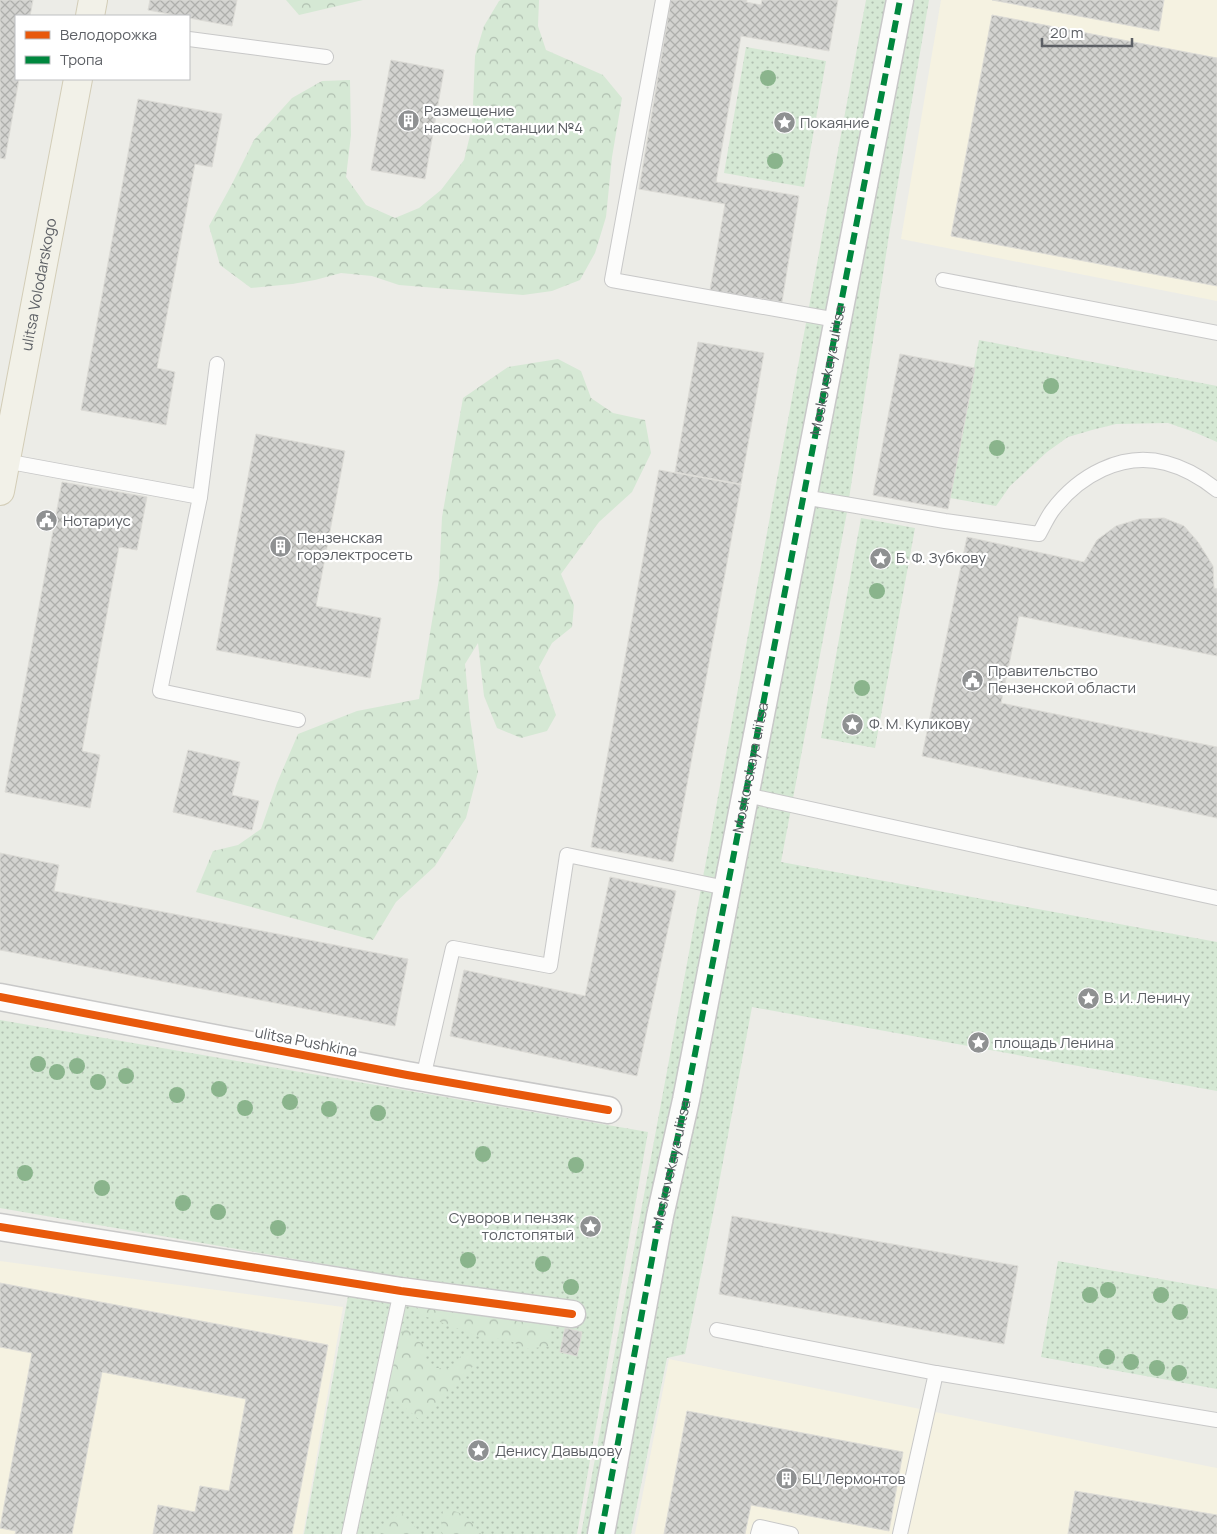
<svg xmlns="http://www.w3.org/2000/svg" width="1217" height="1534" font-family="Manrope,sans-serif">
  <defs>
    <pattern id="green-dots" width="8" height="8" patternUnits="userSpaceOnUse" patternTransform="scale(1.25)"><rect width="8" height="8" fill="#d5e8d4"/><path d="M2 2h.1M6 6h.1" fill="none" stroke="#b0bfb0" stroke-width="1.8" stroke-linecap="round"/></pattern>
    <pattern id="forest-crowns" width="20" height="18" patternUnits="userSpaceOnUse" patternTransform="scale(1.25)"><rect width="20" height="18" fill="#d5e8d4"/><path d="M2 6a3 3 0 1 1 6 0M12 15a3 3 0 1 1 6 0" fill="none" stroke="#b0bfb0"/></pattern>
    <pattern id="building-cross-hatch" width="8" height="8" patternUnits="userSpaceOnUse" patternTransform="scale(1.25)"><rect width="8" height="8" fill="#d3d3d0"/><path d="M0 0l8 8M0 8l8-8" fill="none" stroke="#aeafac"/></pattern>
  </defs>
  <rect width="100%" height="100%" fill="#ecece7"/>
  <g fill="#f5f2e1">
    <path d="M941,0h276v301l-316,-62z"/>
    <path d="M0,1261l343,46 -40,227h-303z"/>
    <path d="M669,1359l548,109v66h-582z"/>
  </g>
  <g fill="url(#green-dots)">
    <path d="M866,0h63l-40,235 -42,277 -66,350 436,80v149l-465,-84 -36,192 -31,155 -18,4 -36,176h-50z"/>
    <path d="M746,47l80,14 -22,126 -80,-14z"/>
    <path d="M979,340l238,46v56l-23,-10 -26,-9 -52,1 -24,6 -24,7 -21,15 -37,34 -14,20 -46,-8z"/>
    <path d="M861,518l54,10 -40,220 -54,-10z"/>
    <path d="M0,1020l648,112 -71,402h-273l49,-265 -353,-61z"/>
    <path d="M1058,1261l159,28v100l-176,-32z"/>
  </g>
  <g fill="url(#forest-crowns)">
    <path d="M286,0h77l-64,15z"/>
    <path d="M501,0h38l-1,26 8,24 57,25 19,23 -10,59 -6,60 -11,36 -15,27 -28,11 -29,4 -124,-10 -27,-9 -31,-3 -26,7 -23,4 -41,4 -31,-23 -11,-39 23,-42 22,-44 38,-42 30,-17 28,-1 1,55 -5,42 20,28 29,13 24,-10 22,-18 23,-30 8,-33 3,-71 9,-30 15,-25z"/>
    <path d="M558,359l23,12 10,27 22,15 32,7 6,33 -19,39 -33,30 -38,52 13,31 -2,22 -20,16 -13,24 17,48 -9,16 -26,7 -24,-10 -13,-32 -6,-53 -13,21 5,54 8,54 -12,46 -31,48 -39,36 -23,38 -177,-48 17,-41 25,-6 23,-16 16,-46 21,-49 59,-23 62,-12 20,-120 3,-62 21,-119 45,-31z"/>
    <path d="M416,1302l134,22v22l-24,3 -21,-11 -17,2 -69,-26z"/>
    <path d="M404,1327l6,3 3,9 13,6 -2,19 11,4h15l11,-12h10l4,8 -53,58 -36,-31z"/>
    <path d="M443,1509c20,2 26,9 38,25h-38l-2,-3z"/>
    <path d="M402,1514l18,18v2h-39l-1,-2 8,-12z"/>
  </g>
  <g fill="url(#building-cross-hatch)" stroke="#dcdbd6">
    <path d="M0,0h33l-3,16h-14v63h3l-14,80 -5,-1z"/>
    <path d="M150,0h87l-5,26 -43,-8v-2h-9l-32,-6z"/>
    <path d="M671,0h76l-1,2 15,3 1,-5h76l-9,51 -88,-15 -25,146 83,14 -17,106 -72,-12 15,-86 -86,-15z"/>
    <path d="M992,0h172l-5,31z"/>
    <path d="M992,15l225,43v228l-266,-50z"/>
    <path d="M391,60l53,10 -19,109 -54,-9z"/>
    <path d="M138,99l84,15 -10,53 -17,-3 -38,204 18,4 -9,53 -85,-15z"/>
    <path d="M698,342l66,11 -23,131 -66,-12z"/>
    <path d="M900,354l75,14 -27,141 -75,-14z"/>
    <path d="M256,434l89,17 -29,155 65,12 -11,60 -154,-28z"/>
    <path d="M659,470l82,15 -68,377 -82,-15z"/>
    <path d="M62,482l85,15 -10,53 -18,-3 -37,204 18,4 -10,53 -85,-16z"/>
    <path d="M1164,518l20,8 14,16 15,24 1,22 3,1v67l-198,-40 -18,87 216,44v71l-295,-62 45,-219 117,25 13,-22 19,-14 23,-7z"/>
    <path d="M188,750l52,12 -8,33 27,6 -7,29 -79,-18z"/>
    <path d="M0,853l59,12 -5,26 354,68 -13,67 -395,-76z"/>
    <path d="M610,877l66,14 -39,185 -187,-40 14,-66 121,26z"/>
    <path d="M732,1216l286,50 -14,78 -285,-50z"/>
    <path d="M0,1283l328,62 -36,189h-139l5,-29 37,7 5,-26 29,5 17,-92 -144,-27 -30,162h-57l1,-3 -16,-3 32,-175 -32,-6z"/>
    <path d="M565,1328l17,4 -5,24 -17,-4z"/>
    <path d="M687,1411l216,41 -14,79 -138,-26 -6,29h-81z"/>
    <path d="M1075,1491l142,24v19h-149z"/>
  </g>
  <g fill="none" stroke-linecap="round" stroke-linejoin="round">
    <defs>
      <g id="lane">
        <path d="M663,0l-51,280 225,40"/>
        <path d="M189,39l137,18"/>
        <path d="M943,280l274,53"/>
        <path d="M5,461l195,36 17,-133"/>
        <path d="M200,497l-40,194 138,29"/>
        <path d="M803,497l142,24 94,13c4,-7 8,-16 13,-23 26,-35 70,-60 114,-48 19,5 36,15 51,27"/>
        <path d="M746,795l471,103"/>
        <path d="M423,1078l30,-130 97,18 17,-111 159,33"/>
        <path d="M717,1330l219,43 281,47"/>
        <path d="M349,1534l52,-243"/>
        <path d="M758,1534l2,-7 31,7"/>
        <path d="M900,1534l36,-161"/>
      </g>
      <g id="street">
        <path d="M0,997l407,78 201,35"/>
        <path d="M0,1227l401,64 171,23"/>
        <path id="s1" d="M601,1534l59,-318 26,-116 214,-1100"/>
      </g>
      <g id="primary">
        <path d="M90,16l3,-16"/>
        <path id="s2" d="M0,491l78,-412"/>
      </g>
    </defs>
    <use href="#lane" stroke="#c8c8c8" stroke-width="16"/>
    <use href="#street" stroke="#c8c8c8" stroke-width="29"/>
    <use href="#primary" stroke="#d3cdb7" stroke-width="30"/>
    <use href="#lane" stroke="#fcfcfb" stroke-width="14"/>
    <use href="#street" stroke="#fcfcfb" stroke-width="26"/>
    <use href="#primary" stroke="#f2f1e8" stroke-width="28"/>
    <path stroke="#00873e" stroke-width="6" stroke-dasharray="12 6" stroke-linecap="butt" d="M601,1534l59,-318 26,-116 214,-1100"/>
    <defs>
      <g id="cycleway">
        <path d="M0,997l407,78 201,35"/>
        <path d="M0,1227l401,64 171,23"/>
      </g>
    </defs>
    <use href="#cycleway" stroke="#fff" stroke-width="11"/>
    <use href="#cycleway" stroke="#e8590c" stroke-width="8"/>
  </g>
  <g fill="#8ab48c">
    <circle cx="768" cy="78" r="8"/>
    <circle cx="775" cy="161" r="8"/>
    <circle cx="1051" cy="386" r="8"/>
    <circle cx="997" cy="448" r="8"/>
    <circle cx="877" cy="591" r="8"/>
    <circle cx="862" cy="688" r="8"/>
    <circle cx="38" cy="1064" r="8"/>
    <circle cx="77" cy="1066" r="8"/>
    <circle cx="57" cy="1072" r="8"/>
    <circle cx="126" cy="1076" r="8"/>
    <circle cx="98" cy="1082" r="8"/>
    <circle cx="219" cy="1089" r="8"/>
    <circle cx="177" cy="1095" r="8"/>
    <circle cx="290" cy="1102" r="8"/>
    <circle cx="245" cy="1108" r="8"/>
    <circle cx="329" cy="1109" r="8"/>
    <circle cx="378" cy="1113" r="8"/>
    <circle cx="483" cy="1154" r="8"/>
    <circle cx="576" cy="1165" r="8"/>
    <circle cx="25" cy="1173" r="8"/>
    <circle cx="102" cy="1188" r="8"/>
    <circle cx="183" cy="1203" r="8"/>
    <circle cx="218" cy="1212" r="8"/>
    <circle cx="278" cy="1228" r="8"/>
    <circle cx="468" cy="1260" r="8"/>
    <circle cx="543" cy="1264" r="8"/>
    <circle cx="571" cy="1287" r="8"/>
    <circle cx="1108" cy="1290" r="8"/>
    <circle cx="1090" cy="1295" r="8"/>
    <circle cx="1161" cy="1295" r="8"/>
    <circle cx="1180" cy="1312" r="8"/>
    <circle cx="1107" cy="1357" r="8"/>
    <circle cx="1131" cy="1362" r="8"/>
    <circle cx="1157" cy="1368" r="8"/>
    <circle cx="1179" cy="1373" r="8"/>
  </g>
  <defs>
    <symbol id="building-disc" viewBox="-11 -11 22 22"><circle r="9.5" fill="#8f9192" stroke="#fff"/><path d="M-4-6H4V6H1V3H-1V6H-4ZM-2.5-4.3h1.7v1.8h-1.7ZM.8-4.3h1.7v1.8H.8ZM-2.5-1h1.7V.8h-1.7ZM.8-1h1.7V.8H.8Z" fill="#fff"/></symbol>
    <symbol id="sight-disc" viewBox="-11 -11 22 22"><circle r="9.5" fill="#8f9192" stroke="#fff"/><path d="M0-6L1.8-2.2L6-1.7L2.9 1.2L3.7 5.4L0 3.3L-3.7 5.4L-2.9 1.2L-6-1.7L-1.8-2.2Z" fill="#fff"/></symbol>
    <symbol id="civic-disc" viewBox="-11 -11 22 22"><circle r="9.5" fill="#8f9192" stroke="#fff"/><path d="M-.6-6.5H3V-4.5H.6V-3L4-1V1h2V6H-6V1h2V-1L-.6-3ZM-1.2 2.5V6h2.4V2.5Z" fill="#fff"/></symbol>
  </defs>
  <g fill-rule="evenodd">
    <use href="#building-disc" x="396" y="108" width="25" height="25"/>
    <use href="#sight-disc" x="772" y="110" width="25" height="25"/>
    <use href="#civic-disc" x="34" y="508" width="25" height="25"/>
    <use href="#building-disc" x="268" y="534" width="25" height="25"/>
    <use href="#sight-disc" x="868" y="546" width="25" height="25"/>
    <use href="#civic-disc" x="960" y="668" width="25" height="25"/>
    <use href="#sight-disc" x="840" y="712" width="25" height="25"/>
    <use href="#sight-disc" x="1076" y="986" width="25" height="25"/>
    <use href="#sight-disc" x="966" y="1030" width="25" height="25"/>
    <use href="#sight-disc" x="578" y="1214" width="25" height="25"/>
    <use href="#sight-disc" x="466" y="1438" width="25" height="25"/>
    <use href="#building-disc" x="774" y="1466" width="25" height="25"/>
  </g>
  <g text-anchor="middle" stroke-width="4.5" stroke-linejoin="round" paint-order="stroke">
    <g font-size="15" fill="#5d6065" stroke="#fff" text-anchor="start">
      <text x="424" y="116">Размещение<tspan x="424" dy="17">насосной станции №4</tspan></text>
      <text x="800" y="128">Покаяние</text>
      <text x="63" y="526">Нотариус</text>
      <text x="297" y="543">Пензенская<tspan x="297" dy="17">горэлектросеть</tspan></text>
      <text x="896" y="563">Б. Ф. Зубкову</text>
      <text x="988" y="676">Правительство<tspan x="988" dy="17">Пензенской области</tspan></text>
      <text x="869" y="729">Ф. М. Куликову</text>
      <text x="1104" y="1003">В. И. Ленину</text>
      <text x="994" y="1048">площадь Ленина</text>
      <text x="574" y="1223" text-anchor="end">Суворов и пензяк<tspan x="574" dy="17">толстопятый</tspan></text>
      <text x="495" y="1456">Денису Давыдову</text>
      <text x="802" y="1484">БЦ Лермонтов</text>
    </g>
    <g font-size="15" fill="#5d6065" stroke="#fff">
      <text dy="5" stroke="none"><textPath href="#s2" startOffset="210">ulitsa Volodarskogo</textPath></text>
      <text dy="5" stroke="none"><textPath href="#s1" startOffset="1186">Moskovskaya ulitsa</textPath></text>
      <text dy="5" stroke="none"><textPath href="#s1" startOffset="781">Moskovskaya ulitsa</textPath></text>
      <text transform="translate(306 1042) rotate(11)" y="5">ulitsa Pushkina</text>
      <text dy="5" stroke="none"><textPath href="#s1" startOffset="376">Moskovskaya ulitsa</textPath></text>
    </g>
  </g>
  <rect x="15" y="15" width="175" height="65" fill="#ffffff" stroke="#bebfc1"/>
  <rect x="25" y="31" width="25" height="8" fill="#e8590c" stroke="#bebfc1"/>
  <text x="60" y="40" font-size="15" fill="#5d6065">Велодорожка</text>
  <rect x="25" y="56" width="25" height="8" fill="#00873e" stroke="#bebfc1"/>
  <text x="60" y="65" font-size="15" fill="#5d6065">Тропа</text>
  <path d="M1042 38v8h90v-8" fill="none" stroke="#5d6065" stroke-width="2.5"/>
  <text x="1050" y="38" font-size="15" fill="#5d6065" stroke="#ffffff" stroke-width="4" paint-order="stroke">20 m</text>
</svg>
